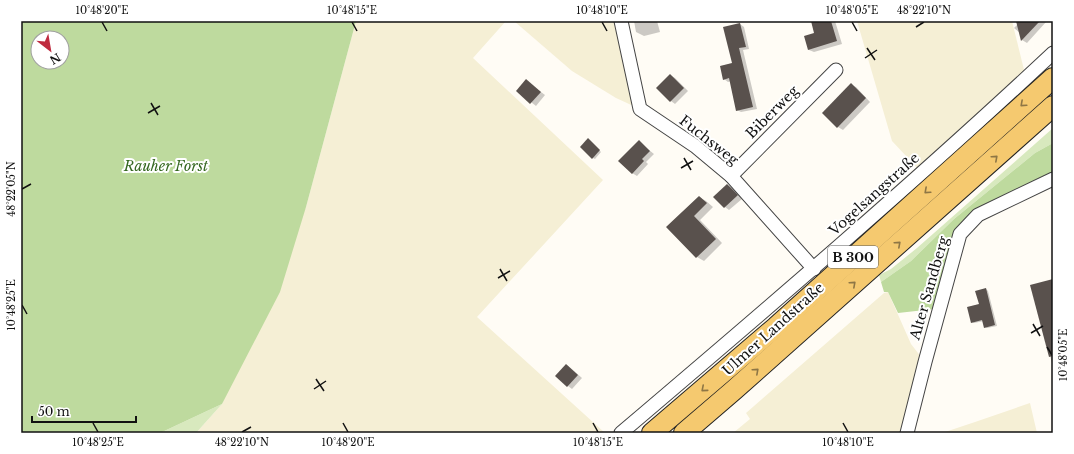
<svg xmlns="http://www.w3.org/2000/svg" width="1074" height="454" font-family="'Libre Baskerville',serif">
  <rect width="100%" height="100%" fill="#fffcf5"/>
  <g fill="#f5efd5">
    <path d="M356,21h150l-33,37 130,122 -126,137 128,116h-409l26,-29 84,-197z"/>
    <path d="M514,21h107l19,88 -24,-11 -44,-27z"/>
    <path d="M857,21h155l14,57 -104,95 -30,-32z"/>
    <path d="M888,292l23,52 14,18 -18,71h-174l17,-14 -4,-6 138,-120z"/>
    <path d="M1030,403l7,30h-95l33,-11z"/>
  </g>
  <g fill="#d8e9be">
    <path d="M1053,128v15l-18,10 -81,66 -43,42 -30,21 -2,-7 12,-6 26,-21z"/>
    <path d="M222,404l-26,29h-36z"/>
  </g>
  <g fill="#beda9e" fill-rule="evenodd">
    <path d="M21,21h335l-50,186 -26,85 -58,112 -62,29h-139zM38,38h24v24h-24z"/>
    <path d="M1053,143v31l-82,41 -37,94 -36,4 -10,-21h-4l-3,-10 30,-21 43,-42 81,-66z"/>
  </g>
  <g fill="#0003">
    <path d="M634,21h23l3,11 -16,4 -8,-4z"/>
    <path d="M815,21h20l7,23 -28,8 -5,-2 7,-16z"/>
    <path d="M1021,21h24l1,1 -19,21 -5,-3 -2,-7 -6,-5z"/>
    <path d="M740,24l4,3 5,22 -6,1 14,59 -16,3 -4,-2 -6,-29 -3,1 -4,-3 9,-15z"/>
    <path d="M670,75l5,3 13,13 -13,13 -4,-3z"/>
    <path d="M526,81l19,14 -9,11 -19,-15z"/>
    <path d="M851,85l5,2 14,15 -27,28 -5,-3 -14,-14z"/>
    <path d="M590,141l11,11 -6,7 -2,-1z"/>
    <path d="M639,142l15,12 -8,8 2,2 -11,12 -5,-3z"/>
    <path d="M727,185l5,3 10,11 -13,11 -4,-3z"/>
    <path d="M699,197l7,4 7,6 -13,13 22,23 -18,18 -7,-4 -30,-30z"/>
    <path d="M1053,280v87l-21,-81z"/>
    <path d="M986,289l2,2 9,35 -10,2 -2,-1 -1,-6 -10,2 -2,-1z"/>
    <path d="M567,365l15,13 -10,11 -4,-3z"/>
  </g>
  <g fill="#59514d">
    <path d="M811,21h20l6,20 -29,9 -4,-14 10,-3z"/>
    <path d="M1016,21h24l-19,20z"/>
    <path d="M740,23l6,24 -7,1 14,59 -17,4 -7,-33 -6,2 -3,-14 12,-3 -9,-36z"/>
    <path d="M670,74l14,14 -14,14 -14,-14z"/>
    <path d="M526,79l15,13 -11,12 -14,-13z"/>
    <path d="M851,83l15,15 -29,30 -15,-15z"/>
    <path d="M588,138l12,12 -8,9 -12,-12z"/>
    <path d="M639,140l11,11 -8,8 2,2 -12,13 -14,-13z"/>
    <path d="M727,184l11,11 -14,13 -11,-11z"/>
    <path d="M699,196l8,7 -13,13 22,23 -20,19 -30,-31z"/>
    <path d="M1053,279v77l-4,1 -19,-72z"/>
    <path d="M986,288l9,37 -11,3 -2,-8 -11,3 -4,-16 12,-3 -4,-13z"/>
    <path d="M566,364l12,11 -11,12 -12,-11z"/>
  </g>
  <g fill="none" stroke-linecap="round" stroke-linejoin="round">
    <defs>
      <g id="street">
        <path d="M621,21l19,88 55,37 36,30 83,93"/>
        <path d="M731,176l105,-106"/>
        <path d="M621,433c146,-124 292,-249 432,-380"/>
        <path d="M907,433l18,-71 35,-128 18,-19 75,-36"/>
      </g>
      <g id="primary">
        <path d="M652,433l124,-106 277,-249"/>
        <path d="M684,433l50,-43 319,-284"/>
      </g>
    </defs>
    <use href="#street" stroke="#444" stroke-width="15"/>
    <use href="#primary" stroke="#222" stroke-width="22"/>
    <use href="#street" stroke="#fff" stroke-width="13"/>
    <use href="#primary" stroke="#f5c96f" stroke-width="20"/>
  </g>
  <defs><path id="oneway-chevron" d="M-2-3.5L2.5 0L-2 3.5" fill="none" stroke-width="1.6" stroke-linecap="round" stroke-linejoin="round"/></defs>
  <g stroke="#8e7645">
    <use href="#oneway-chevron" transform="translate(1023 104) rotate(138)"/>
    <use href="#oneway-chevron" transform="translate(995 158) rotate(-42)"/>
    <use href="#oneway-chevron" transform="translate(927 191) rotate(138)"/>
    <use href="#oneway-chevron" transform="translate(898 244) rotate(-42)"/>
    <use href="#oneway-chevron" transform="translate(853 284) rotate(-42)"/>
    <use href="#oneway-chevron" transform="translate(756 371) rotate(-42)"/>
    <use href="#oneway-chevron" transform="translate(704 389) rotate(139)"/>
  </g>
  <path fill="none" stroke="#111" stroke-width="1.5" d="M102,22l5,9M352,22l5,9M602,22l5,9M852,22l5,9M916,27l8,-5M867,48l8,12M865,58l12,-8M151,103l7,12M148,113l12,-7M684,158l7,12M681,168l12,-7M22,189l9,-5M500,269l7,12M498,278l12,-7M22,305l5,9M1033,324l7,12M1031,333l12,-7M1047,347l5,8M316,379l8,12M314,389l12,-8M93,423l5,9M343,423l5,9M593,423l5,9M843,423l5,9M242,432l9,-5"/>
  <g text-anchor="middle" stroke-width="4" stroke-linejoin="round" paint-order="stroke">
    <rect fill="#fff" stroke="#585858" stroke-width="1" x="828" y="246" width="50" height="22" rx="3"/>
    <g font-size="13" font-weight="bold" fill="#111">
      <text x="853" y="262">B 300</text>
    </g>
    <g font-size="14" fill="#111" stroke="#fff">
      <text transform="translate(772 112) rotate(-45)" y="5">Biberweg</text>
      <text transform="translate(709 140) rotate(38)" y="5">Fuchsweg</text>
      <text transform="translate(874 194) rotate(-42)" y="5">Vogelsangstraße</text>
      <text transform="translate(929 288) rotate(-74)" y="5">Alter Sandberg</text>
      <text transform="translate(773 329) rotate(-42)" y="5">Ulmer Landstraße</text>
    </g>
    <g font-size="14" font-style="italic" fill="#366821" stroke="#fff">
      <text x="166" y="171">Rauher Forst</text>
    </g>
  </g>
  <rect width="1074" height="454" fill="none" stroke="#ffffff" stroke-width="44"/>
  <g transform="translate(50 50) rotate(149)"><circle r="19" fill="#ffffff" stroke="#a0a0a0"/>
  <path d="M0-3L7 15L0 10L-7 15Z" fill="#bf2b3f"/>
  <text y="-6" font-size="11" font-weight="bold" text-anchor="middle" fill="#111111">N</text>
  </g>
  <path d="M32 416v6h104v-6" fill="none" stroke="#111111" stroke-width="2"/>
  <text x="38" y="416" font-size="12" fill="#111111" stroke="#ffffff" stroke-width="3" paint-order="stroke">50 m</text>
  <rect x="22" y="22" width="1030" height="410" fill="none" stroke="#111" stroke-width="1.5"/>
  <g font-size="10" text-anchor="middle" fill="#111">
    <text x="102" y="14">10°48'20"E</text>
    <text x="352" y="14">10°48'15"E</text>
    <text x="602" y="14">10°48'10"E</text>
    <text x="852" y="14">10°48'05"E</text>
    <text x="924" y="14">48°22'10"N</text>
    <text transform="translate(11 189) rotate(-90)" y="4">48°22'05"N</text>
    <text transform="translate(11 305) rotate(-90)" y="4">10°48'25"E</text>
    <text transform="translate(1063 355) rotate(-90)" y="4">10°48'05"E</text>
    <text x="98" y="446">10°48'25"E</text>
    <text x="242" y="446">48°22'10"N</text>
    <text x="348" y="446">10°48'20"E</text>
    <text x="598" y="446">10°48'15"E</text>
    <text x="848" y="446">10°48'10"E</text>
  </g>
</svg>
